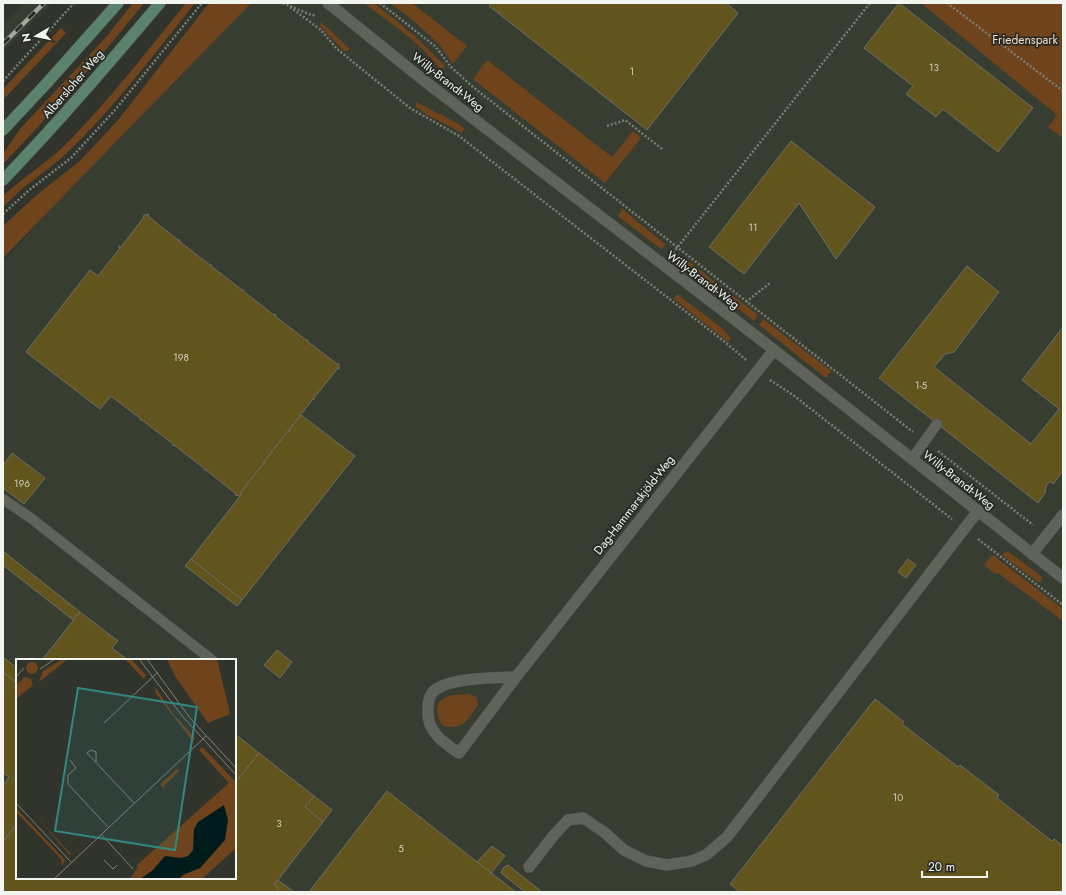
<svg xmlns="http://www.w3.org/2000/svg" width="1066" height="895" font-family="Jost,sans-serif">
  <rect width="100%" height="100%" fill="#31342d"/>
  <g fill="#373d31" fill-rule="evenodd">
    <path d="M25,3h27l-49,49v-28z"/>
    <path d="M237,3h826v889h-1060v-630zM17,660h218v218h-218z"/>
  </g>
  <g fill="#6f441c">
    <path d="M133,3h11c-45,56 -91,109 -141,161v-10l17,-25 87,-93z"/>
    <path d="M186,3h9c-40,50 -81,105 -127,149 -14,13 -30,24 -45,36 -7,6 -13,13 -20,19v-11c21,-20 46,-34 66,-55 42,-43 79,-91 117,-138z"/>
    <path d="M209,3h42l-248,255v-32l35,-32 42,-33 39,-42z"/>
    <path d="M364,3h10l42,34 29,29 -1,2h-5c-20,-27 -49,-45 -75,-65z"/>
    <path d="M390,3h22l55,43 -14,18 -13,-19 -26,-24z"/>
    <path d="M921,3h142v135l-15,-11 9,-12z"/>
    <path d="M321,22l29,27 -5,3 -25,-26z"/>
    <path d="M61,28l5,5 -63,67v-11z"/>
    <path d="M487,60l125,97 21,-26 8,7 -36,45 -132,-104z"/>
    <path d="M416,102l41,21 8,6 -4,4c-14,-10 -32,-15 -45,-26z"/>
    <path d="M622,209l44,36 -5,4 -43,-33z"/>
    <path d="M679,254l79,61 -4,6 -78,-60 -1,-2z"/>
    <path d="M677,294l46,35 8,10 -3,3 -54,-43z"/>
    <path d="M763,319l68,52 -5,7 -67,-53z"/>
    <path d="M1005,552h4l33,25 -1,5h-3l-36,-27z"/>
    <path d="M991,556h3l69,53v12l-65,-48 -3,1 -11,-9z"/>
    <path d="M469,694l7,3 2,7c-10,16 -14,26 -35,22 -6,-8 -10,-22 1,-28 7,-4 17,-3 25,-4z"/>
  </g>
  <g fill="#62541d" stroke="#6f6d66">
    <path d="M491,3h235l12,10 -91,117 -158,-124z"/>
    <path d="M899,3l134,105 -35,44 -55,-43 -7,8 -30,-23 7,-8 -49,-38z"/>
    <path d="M791,141l84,66 -39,52 -37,-56 -55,71 -35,-27z"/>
    <path d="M147,214l2,1 -1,1 30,24h2l-1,1 31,24h2l-1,1 31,24h2l-1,1 31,24 1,-1 1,1 -1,1 31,24h2l-1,1 30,23h2v5l-1,-1 -24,30v2l-1,-1 -24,31 2,1h-3l-24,31v2v-1l-24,30 1,1 -1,2 -5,-1 1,-1 -30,-24h-2l1,-1 -31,-24 -1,1v-2l-31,-24h-2l1,-1 -30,-23 -11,13 -74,-57 64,-82 8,6 22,-28h-1v-2l2,1 23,-30 -1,-1z"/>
    <path d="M967,266l32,26 -45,60 -9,2 -11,13 97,77 28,-35 -37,-29 41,-53v144l-10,13 -3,-3 -4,5 -1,7 -7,10 -159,-125z"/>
    <path d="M301,415l54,41 -113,144 -51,-41 49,-63 1,-2 -1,-1 24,-30v1v-2l24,-31h3l-2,-1z"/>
    <path d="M12,453l33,25 -21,26 -21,-16v-23z"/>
    <path d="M3,551l77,61 -7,8 -70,-55z"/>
    <path d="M191,559l51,41 -5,6 -52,-40z"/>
    <path d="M908,559l8,6 -10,13 -8,-6z"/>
    <path d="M80,612l38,29 -6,7 16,12h-86z"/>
    <path d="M277,650l15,12 -12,16 -16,-13z"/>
    <path d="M3,657l14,11v15l-14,-11z"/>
    <path d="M3,672l14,11v141l-14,18v-57l6,-8 -6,-4z"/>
    <path d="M875,699l29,23 -2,2 56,43 2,-2 39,30 -2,3 55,43 2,-2 9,7v42l-3,4h-320l-10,-8z"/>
    <path d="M235,734l24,19 -24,30z"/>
    <path d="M259,753l55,43 -9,11 18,15 -49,63 5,3 -3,4h-273v-50l14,-18v54h218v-95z"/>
    <path d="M387,791l90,71 39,30h-207z"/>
    <path d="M314,796l18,14 -9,12 -18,-15z"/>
    <path d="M492,846l13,10 -14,17 -14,-11z"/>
    <path d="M508,865l34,27h-17l-24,-19 2,-5z"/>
    <path d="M278,880l16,12h-18l3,-4 -5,-3z"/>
  </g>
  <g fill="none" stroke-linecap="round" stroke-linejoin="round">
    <defs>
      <g id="service">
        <path d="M912,459l25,-35"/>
        <path d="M3,499l29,20 180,141"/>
      </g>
      <g id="minor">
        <path d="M328,3l94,76 352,271 289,228"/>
        <path d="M1032,554l31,-39"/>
        <path d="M516,677c-20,1 -71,0 -84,16 -4,6 -4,11 -4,18 -1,21 16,32 31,42l57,-76 258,-327"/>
        <path d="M529,867l25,-32 14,-15 15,-2 21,14 20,18 22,11 21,4 25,-4 14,-6 21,-18 251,-326"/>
      </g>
      <g id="secondary">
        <path d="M3,130l43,-46 72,-81"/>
        <path d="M3,180c55,-57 106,-117 157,-177"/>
      </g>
    </defs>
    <use href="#service" stroke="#4d4f4b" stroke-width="11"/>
    <use href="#minor" stroke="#4d4f4b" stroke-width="12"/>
    <use href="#secondary" stroke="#4d4f4b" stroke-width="12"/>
    <g stroke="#7b7e78" stroke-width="2.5" stroke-dasharray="2 2" stroke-linecap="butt">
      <path d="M283,3l28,12h5"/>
      <path d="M380,3l56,44 15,20 22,20 440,345"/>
      <path d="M947,3l116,88"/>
      <path d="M290,7l31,23 15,18 17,14 57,46 49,28 266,206 21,18"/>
      <path d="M3,81l71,-78"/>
      <path d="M607,126l18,-6 37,29"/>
      <path d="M3,214l25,-23 43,-33 44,-48 87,-107"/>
      <path d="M673,253l197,-250"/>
      <path d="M746,302l24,-19"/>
      <path d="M770,380l23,15 159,124"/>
      <path d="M938,451l95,74"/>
      <path d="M978,539l85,66"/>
    </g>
    <use href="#service" stroke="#5f635b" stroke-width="10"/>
    <use href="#minor" stroke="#5f635b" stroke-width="11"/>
    <use href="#secondary" stroke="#5a826d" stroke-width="11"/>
    <defs>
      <path id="rail" d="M3,44l41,-41"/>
    </defs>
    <use href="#rail" stroke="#a5a7a2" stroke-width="4.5"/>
    <use href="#rail" stroke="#272a24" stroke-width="3" stroke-dasharray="9" stroke-linecap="butt"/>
  </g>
  <g text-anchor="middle" stroke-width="3.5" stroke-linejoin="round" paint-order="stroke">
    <g font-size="10" fill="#cfcdbc">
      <text x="934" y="71">13</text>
      <text x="632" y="75">1</text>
      <text x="753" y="231">11</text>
      <text x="181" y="361">198</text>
      <text x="921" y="389">1-5</text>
      <text x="22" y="487">196</text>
      <text x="898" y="801">10</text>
      <text x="279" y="827">3</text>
      <text x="401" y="852">5</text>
    </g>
    <g font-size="12" fill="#fcdcc2" stroke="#272a24">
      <text x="1025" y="44">Friedenspark</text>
    </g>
    <g font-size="12" fill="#f3f5f1" stroke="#272a24">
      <text transform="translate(448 82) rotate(38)" y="4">Willy-Brandt-Weg</text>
      <text transform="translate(73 84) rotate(-49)" y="4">Albersloher Weg</text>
      <text transform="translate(703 280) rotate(37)" y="4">Willy-Brandt-Weg</text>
      <text transform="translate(959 480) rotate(38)" y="4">Willy-Brandt-Weg</text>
      <text transform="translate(634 505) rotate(-52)" y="4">Dag-Hammarskjöld-Weg</text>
    </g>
  </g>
  <g transform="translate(16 659)">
    <rect width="220" height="220" fill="#31342d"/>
    <path d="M47,0h5l-29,23 4,-11zM109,0h6l15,16 -2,4zM151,0h50l13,55 -22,9 -33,-47zM10 9a6 6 0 1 1 12 0a6 6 0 1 1-12 0ZM9,18l6,2 2,6 -17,14v-14zM140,29l18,27 21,23 -2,4 -38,-50zM186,88l34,35v66l-34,31h-72l8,-12 -1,-2 92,-82 -30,-33zM161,110l2,2 -15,15 1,4 -5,-6zM0,149l49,52 -3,6 -1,-7 -45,-47zM16,153l39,42 17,-13 -18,14z" fill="#6f441c"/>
    <path d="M208,146l4,15 -3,20 -25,28 -17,7 -4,4h-39l13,-9 12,-14 16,2 7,-2 5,-6 1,-21 4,-7z" fill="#001b1c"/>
    <path fill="none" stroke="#7f817b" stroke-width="1" d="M123,0l44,58 53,58M131,0l43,59 46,50M24,10l15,-10M0,18l8,-9M88,64l54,-51M54,101l6,8 -8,7v9l40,43M80,103v-10l-5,-2 -4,3 47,50M0,144l55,59M85,175l32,35M88,201l9,9 4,-4M38,220l152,-143"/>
    <path fill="#318982" fill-opacity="0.15" stroke="#318982" stroke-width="2" d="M62,29l119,19 -22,143 -120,-19z"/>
    <rect width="220" height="220" fill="none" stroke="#f3f5f1" stroke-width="2"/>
  </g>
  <rect width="1066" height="895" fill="none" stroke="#f3f5f1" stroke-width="8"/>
  <g transform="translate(36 36) rotate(261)" stroke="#272a24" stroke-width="3" paint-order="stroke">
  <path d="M0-3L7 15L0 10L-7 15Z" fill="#f3f5f1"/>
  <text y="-6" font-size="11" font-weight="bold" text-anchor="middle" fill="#f3f5f1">N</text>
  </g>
  <path d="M922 871v6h65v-6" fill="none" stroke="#f3f5f1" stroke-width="2"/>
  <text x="928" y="871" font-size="12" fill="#f3f5f1" stroke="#272a24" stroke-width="3" paint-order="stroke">20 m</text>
</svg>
